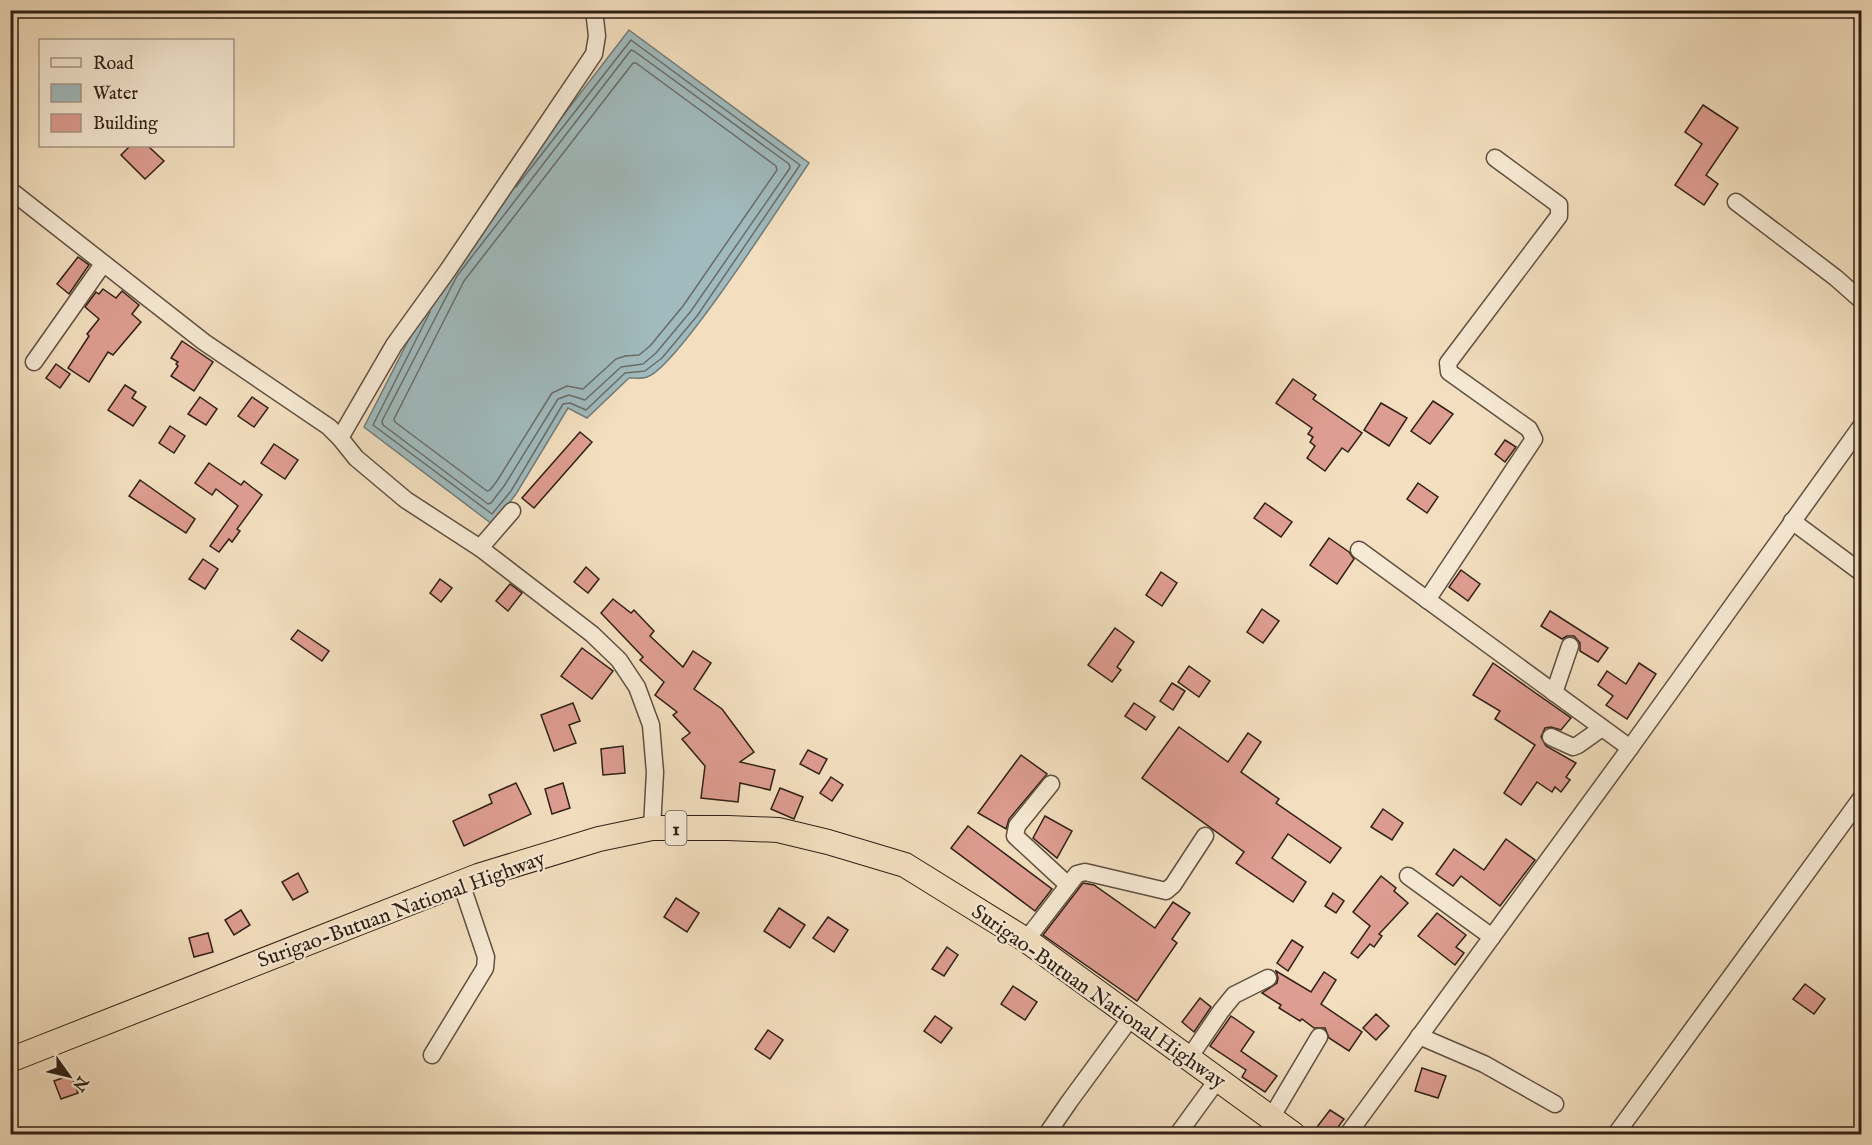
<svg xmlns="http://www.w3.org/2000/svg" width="1872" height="1145" font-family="'IM FELL English',serif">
  <rect width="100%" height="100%" fill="#f3dfbf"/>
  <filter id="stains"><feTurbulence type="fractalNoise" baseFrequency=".00333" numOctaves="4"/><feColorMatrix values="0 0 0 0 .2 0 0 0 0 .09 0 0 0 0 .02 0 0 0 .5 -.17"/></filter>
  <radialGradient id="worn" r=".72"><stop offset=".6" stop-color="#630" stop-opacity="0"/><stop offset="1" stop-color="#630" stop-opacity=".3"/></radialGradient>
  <path fill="#a0babd" stroke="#737c7a" stroke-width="1.5" d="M629,30l180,133c-24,35 -132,205 -162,214 -5,2 -13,1 -18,1l-42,40 -19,-10 -52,86 -24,30 -128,-97 81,-158z"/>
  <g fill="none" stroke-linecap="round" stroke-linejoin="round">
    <g stroke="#686d6a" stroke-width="1.5">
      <path d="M631,50l3,1 155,113 1,4 -99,143 -35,42 -13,11 -22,3 -36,33 -16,-5 -11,4 -54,87 -13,17 -3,1 -105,-79 -1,-4 75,-145z"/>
      <path d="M633,63h3l140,103 1,4 -94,136 -33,40 -11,9 -14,1 -9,3 -33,30 -16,-3 -15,7 -55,88 -7,9 -3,1 -92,-69 -1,-3 70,-138z"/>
      <path d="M430,312l-57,113 119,89 19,-23 52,-87 7,-1 16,7 39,-37 20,-2 17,-13 35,-42 103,-151 -169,-125 -115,147"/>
    </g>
  </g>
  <g fill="#de9d91" stroke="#302016" stroke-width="1.5">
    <path d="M1703,105l35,23 -32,47 12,9 -14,21 -29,-20 27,-41 -17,-12z"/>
    <path d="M130,146h18l16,15 -19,18 -24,-24z"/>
    <path d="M78,257l11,8 -20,29 -12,-10z"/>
    <path d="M103,289l13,9 6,-7 17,14 -7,9 9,8 -28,33 -5,-3 -19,30 -21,-14 21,-32 -2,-2 12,-15 -14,-12 11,-15 3,2z"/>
    <path d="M182,341l31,21 -19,29 -23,-15 7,-10 -2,-2 2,-2 -7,-4z"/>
    <path d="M56,364l14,10 -10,14 -14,-10z"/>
    <path d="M1293,379l23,16 -3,4 49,34 -14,19 -6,-4 -17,23 -18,-13 8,-12 -5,-4 3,-5 -5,-3 4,-6 -36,-25z"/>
    <path d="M125,385l11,7 -4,6 14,9 -13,19 -25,-16z"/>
    <path d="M200,397l17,12 -11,16 -18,-11z"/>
    <path d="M252,397l16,11 -14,19 -16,-11z"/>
    <path d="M1433,401l20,13 -23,30 -19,-13z"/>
    <path d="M1381,403l26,15 -18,28 -25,-16z"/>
    <path d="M170,426l15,10 -11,17 -15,-10z"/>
    <path d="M580,432l12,10 -58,66 -12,-10z"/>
    <path d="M1505,440l11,7 -11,15 -10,-8z"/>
    <path d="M274,444l24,16 -13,19 -24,-16z"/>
    <path d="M209,463l32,22 3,-4 18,14 -25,34 3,2 -8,11 -3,-3 -10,13 -9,-6 28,-40 -22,-17 -4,6 -17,-12z"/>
    <path d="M140,480l55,39 -9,14 -57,-37z"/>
    <path d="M1418,483l20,14 -11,16 -20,-14z"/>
    <path d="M1265,503l27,19 -11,15 -27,-19z"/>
    <path d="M1329,538l20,14 5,7 -17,25 -27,-19z"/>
    <path d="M203,559l15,10 -13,20 -16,-10z"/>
    <path d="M586,567l13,12 -11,14 -14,-11z"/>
    <path d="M1461,570l19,14 -12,17 -19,-14z"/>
    <path d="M1161,572l16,11 -15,23 -16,-11z"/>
    <path d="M440,579l12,9 -11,14 -11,-9z"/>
    <path d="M510,584l12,9 -14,18 -12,-10z"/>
    <path d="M613,599l18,14 3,-3 20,21 -4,5 33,31 10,-16 18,12 -17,26 28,20 32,43 -14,10 35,8 -5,20 -30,-7 -2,19 -37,-4 4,-32 -23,-27 8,-6 -17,-18 4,-3 -22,-17 9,-13 -24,-22 3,-3 -42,-44z"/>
    <path d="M1262,609l17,12 -16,22 -16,-11z"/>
    <path d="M1550,611l58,37 -10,14 -18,-11v-8l-6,-7h-7l-5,3 -21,-13z"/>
    <path d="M1115,628l19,14 -17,25 4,3 -9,12 -24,-17z"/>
    <path d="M298,630l31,21 -7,10 -31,-22z"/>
    <path d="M582,648l31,23 -21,28 -31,-23z"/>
    <path d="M1493,663l78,55 -10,12 -10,-3 -6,1 -4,9 5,9 30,17 -10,14 4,3 -9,12 -6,-5 -3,5 -15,-10 -16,23 -17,-12 31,-48 -40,-26 5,-8 -27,-16z"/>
    <path d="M1639,663l17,11 -29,45 -21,-14 7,-9 -15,-11 9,-14 19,13z"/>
    <path d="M1189,666l21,15 -11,16 -21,-15z"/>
    <path d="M1172,683l13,8 -12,19 -13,-9z"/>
    <path d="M573,703l7,18 -11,4 7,18 -22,8 -13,-36z"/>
    <path d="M1134,703l21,14 -9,13 -21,-14z"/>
    <path d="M1179,727l49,35 20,-29 13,9 -20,30 38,27 -3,4 65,45 -11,15 -42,-29 -16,24 34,24 -13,20 -57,-39 8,-11 -102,-74z"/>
    <path d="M623,746l2,27 -22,2 -2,-26z"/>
    <path d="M808,750l19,9 -8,15 -19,-10z"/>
    <path d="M1021,755l26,19 -38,45 -3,10 -28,-16z"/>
    <path d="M831,777l12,8 -11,16 -12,-8z"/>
    <path d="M516,783l15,31 -67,32 -11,-25 39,-18 -3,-8z"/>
    <path d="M563,783l7,25 -18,6 -7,-25z"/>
    <path d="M780,788l23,9 -9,22 -23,-10z"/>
    <path d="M1383,809l20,14 -11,17 -21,-13z"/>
    <path d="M1045,816l27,15 -15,27 -24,-20z"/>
    <path d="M968,826l84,63 -17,22 -84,-63z"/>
    <path d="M1506,839l29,21 -35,46 -39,-30 -8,10 -17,-12 18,-25 30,21z"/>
    <path d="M298,873l10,19 -15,8 -11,-18z"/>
    <path d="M1381,876l15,12 -2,3 14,12 -29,31 3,2 -8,11 -4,-3 -12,14 -7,-5 19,-27 -17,-14z"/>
    <path d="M1083,883l11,2 61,43 18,-26 17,11 -18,26 5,4 -40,58 -94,-66z"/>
    <path d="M1333,893l11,8 -8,12 -11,-7z"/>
    <path d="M676,898l23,15 -12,19 -23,-15z"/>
    <path d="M779,908l26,17 -15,23 -26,-17z"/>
    <path d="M241,910l9,15 -16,10 -9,-15z"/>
    <path d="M1437,913l29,22 -10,12 8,6 -9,12 -37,-29z"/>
    <path d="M828,917l20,13 -14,22 -21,-14z"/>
    <path d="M208,933l5,19 -19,5 -5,-19z"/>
    <path d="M1292,940l11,7 -15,24 -11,-8z"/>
    <path d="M947,947l11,8 -14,21 -12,-7z"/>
    <path d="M1276,971l35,21 13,-20 12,8 -15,24 41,28 -13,19 -20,-13 -4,-10h-11l-12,-9 -2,2 -21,-13 2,-3 -19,-12 15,-10 1,-5z"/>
    <path d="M1805,984l20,15 -11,15 -21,-15z"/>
    <path d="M1013,986l24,16 -12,18 -24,-16z"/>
    <path d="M1200,998l11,9 -17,25 -12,-10z"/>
    <path d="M1376,1014l13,12 -13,14 -13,-12z"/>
    <path d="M935,1016l17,12 -11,15 -17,-12z"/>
    <path d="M1231,1016l23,16 -13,19 36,25 -12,16 -23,-15 4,-7 -36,-24z"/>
    <path d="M768,1030l15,10 -13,19 -15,-10z"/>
    <path d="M1422,1068l24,8 -8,22 -23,-7z"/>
    <path d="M71,1075l7,18 -17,6 -7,-18z"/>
    <path d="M1330,1110l14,9 -11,15h-5l-11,-7z"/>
  </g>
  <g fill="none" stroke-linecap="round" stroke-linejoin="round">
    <defs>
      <g id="minor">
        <path d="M10,190l194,152 125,85 11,11 16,20 50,42 74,48 112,86 27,26 18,27 14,38 4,47 -3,56"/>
        <path d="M1736,202l100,76 26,23"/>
        <path d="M34,362l69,-98"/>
        <path d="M340,438l54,-93 54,-75 146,-216 3,-18 -3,-26"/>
        <path d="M1792,521l70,52"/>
        <path d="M480,548l32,-37"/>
        <path d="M1359,550l271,198"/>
        <path d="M1427,600l107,-161 -5,-10 -80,-57 -1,-9 111,-147v-11l-64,-47"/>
        <path d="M1554,693l16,-47"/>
        <path d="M1551,737l22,10 5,-2 24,-17"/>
        <path d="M1051,784l-34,42 -2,10 53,49"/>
        <path d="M1408,876l84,61"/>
        <path d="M1026,940l51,-66 8,-2 81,19 7,-6 32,-49"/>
        <path d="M1419,1036l65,28 71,40"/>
        <path d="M432,1055l53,-87 1,-11 -25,-74"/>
        <path d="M1189,1058l32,-47 13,-16 34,-17"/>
        <path d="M1271,1118l48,-81"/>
        <path d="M1047,1134l22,-32 63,-86"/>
        <path d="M1178,1134l40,-55"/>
        <path d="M1348,1134l282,-386 232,-323"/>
        <path d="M1616,1134l246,-337"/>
      </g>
      <path id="highway" d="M10,1060l468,-184 121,-37 53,-11h76l50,2 50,12 77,23 121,75 267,194"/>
    </defs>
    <use href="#minor" stroke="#615040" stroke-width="19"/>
    <use href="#highway" stroke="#302016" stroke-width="26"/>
    <use href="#minor" stroke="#f7ead5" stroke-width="16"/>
    <use href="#highway" stroke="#f3dfbf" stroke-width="24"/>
  </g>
  <g text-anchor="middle" stroke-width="4.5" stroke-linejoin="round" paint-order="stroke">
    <rect fill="#f7ead5" stroke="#6c5d4f" stroke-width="1.5" x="665.5" y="811" width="21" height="34" rx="4.5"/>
    <g font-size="20" font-weight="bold" fill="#302016">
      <text x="676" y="835">1</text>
    </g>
    <g font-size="21" fill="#302016" stroke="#f7ead5">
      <text transform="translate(401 909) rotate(-20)" y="7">Surigao-Butuan National Highway</text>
      <text transform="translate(1099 996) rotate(35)" y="7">Surigao-Butuan National Highway</text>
    </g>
  </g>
  <rect width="1872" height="1145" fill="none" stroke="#f3dfbf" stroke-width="36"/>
  <rect x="12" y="12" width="1848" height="1121" fill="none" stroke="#302016" stroke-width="3"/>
  <rect x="18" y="18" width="1836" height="1109" fill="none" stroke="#302016" stroke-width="1.5"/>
  <rect x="39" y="39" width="195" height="108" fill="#f7ead5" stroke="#a79989" stroke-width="1.5"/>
  <rect x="51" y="58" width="30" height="9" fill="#f7ead5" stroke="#a79989" stroke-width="1.5"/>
  <text x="93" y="69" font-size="18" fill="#302016">Road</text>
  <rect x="51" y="84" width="30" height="18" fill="#a0babd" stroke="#a79989" stroke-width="1.5"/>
  <text x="93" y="99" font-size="18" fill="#302016">Water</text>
  <rect x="51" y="114" width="30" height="18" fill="#de9d91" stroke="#a79989" stroke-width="1.5"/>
  <text x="93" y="129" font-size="18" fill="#302016">Building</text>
  <g transform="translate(69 1076) rotate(124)" stroke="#f7ead5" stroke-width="4.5" paint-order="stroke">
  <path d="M0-4.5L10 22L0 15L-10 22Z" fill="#302016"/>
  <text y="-9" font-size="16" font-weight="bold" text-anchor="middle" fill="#302016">N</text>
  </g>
  <rect width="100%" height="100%" filter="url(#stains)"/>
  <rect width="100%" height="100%" fill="url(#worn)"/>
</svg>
